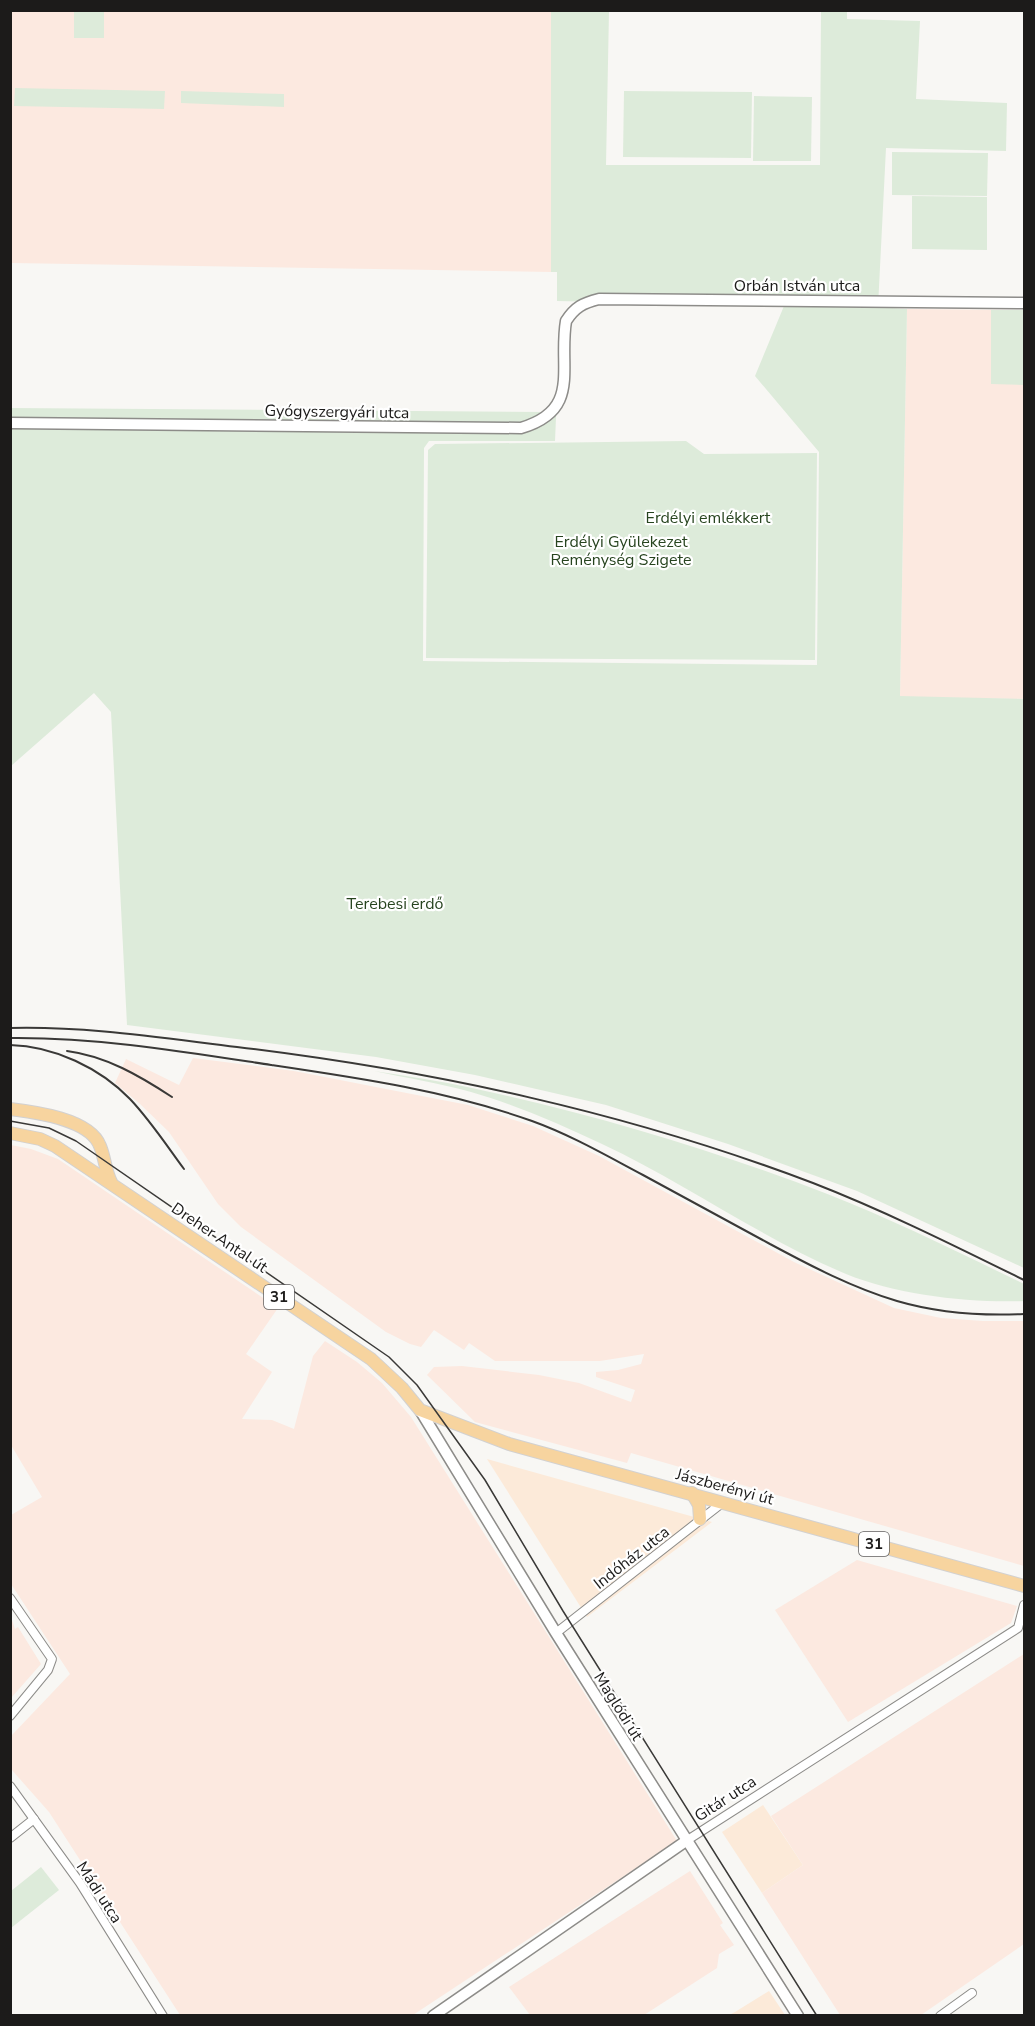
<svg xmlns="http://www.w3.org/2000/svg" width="1035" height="2026" font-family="'Nunito Sans',sans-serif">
  <rect width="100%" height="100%" fill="#f8f7f4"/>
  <g fill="#fcead9">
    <path d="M487,1459l225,63 -125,95z"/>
    <path d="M763,1805l40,60 -41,28 -40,-61z"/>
    <path d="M769,1991l16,24h-56l6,-3z"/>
  </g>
  <g fill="#fce9e0">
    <path d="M11,11h540v261l-540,-9z"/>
    <path d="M907,309l117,1v389l-124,-2z"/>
    <path d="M193,1058l101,13 174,34 65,21 66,30 195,106 100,46 47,10 42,3h41v245l-393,-113 -4,10 -152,-41 -48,-47 7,-8 28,-1 77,9 40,8 52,19 4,-12 -39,-13v-5l22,-2 23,-6 3,-10 -44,7h-105l-26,-18 -5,7 -30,-20 -13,17 -11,-3 -24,-12 -145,-105 -23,-23 -49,-72 -29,-28 -25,-21 11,-24 53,26z"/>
    <path d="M11,1145l20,4 27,10 220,149 -32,46 26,18 -30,47 30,1 22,9 19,-73 12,-15 32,21 25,21 29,34 266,424 -264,174h-233l-131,-203 -38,-43v-33l59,-62 -59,-90v-69l31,-18 -31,-52z"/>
    <path d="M857,1560l160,46 -6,17 -163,99 -73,-112z"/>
    <path d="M11,1617l4,12 3,-2 23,37 -30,34z"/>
    <path d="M1024,1654v290l-103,71h-81l-78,-122 41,-28 -32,-49z"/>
    <path d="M690,1871l33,52 -3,2 14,20 -15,9 -2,14 -73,47h-114l-21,-28z"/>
  </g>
  <g fill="#ddebda">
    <rect x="74" y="11" width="30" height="27"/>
    <path d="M551,11h58l-3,154h214l1,-154h26v8l73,2 -4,78 91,4 -1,48 -120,-3 -8,159 29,2 -7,387 124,3v569l-167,-77 -129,-47 -122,-39 -131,-30 -99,-18 -249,-32 -16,-313 -17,-19 -83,73v-358l533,4 13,-18 -2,47h-126l-5,7 -1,213 394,4 2,-213 -64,-76 29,-70 -227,-5v-29h-6z"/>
    <path d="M15,88l150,3 -1,18 -150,-3z"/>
    <path d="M181,91l103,3v13l-103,-4z"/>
    <path d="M624,91l128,1 -1,66 -128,-1z"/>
    <path d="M754,96l58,1 -1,64h-58z"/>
    <path d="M892,152l96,1 -1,43 -95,-1z"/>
    <path d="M912,196l75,1v53l-75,-1z"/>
    <path d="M991,310h33v75l-33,-1z"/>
    <path d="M686,441l18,13 113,-1 -2,207 -389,-2 2,-208 7,-6z"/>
    <path d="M374,1071c32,5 66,10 98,17 122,26 242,62 358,107 66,26 130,58 194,89v17c-55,2 -127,-6 -178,-27 -85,-36 -161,-91 -244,-130 -43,-20 -86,-39 -131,-52 -32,-9 -65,-14 -97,-21z"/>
    <path d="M41,1867l18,23 -48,38v-37z"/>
  </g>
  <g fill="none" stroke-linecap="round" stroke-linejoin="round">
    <defs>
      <g id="street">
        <path d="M10,1598l42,61 -4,11 -38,46"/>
        <path d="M556,1633l166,-130"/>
        <path d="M10,1786l70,97 83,133"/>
        <path d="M10,1838l24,-19"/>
        <path d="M686,1841l332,-213 6,-23"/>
        <path d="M940,2016l32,-23"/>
      </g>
      <g id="secondary">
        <path d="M10,423l511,5c61,-18 37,-60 45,-107 9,-14 17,-18 33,-22l425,4"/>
        <path d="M420,1410l136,223 242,383"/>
        <path d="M433,2016l253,-175"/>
      </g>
      <g id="primary">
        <path d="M10,1109c25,3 80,10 90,37 5,12 5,24 11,36"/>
        <path d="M10,1133l30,6 15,7 316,213 31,29 18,22 89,34 515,142"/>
        <path d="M692,1493l7,12 1,14"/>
      </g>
    </defs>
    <use href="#street" stroke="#8d8c89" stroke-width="10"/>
    <use href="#secondary" stroke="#8d8c89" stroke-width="13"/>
    <use href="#primary" stroke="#d2d1d1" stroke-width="14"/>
    <use href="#street" stroke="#fff" stroke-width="8"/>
    <use href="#secondary" stroke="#fff" stroke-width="10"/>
    <use href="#primary" stroke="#f7d49f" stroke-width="12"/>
    <path stroke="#3a3937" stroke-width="1.5" d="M10,1121l39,7 27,13 313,216 28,28 68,95 78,131 254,405"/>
    <g stroke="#3a3937" stroke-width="2">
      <path d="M10,1028c76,-2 152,10 227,19 198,24 389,65 576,136 72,28 142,63 211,97"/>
      <path d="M10,1038c88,-1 176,14 261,27 88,13 177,26 261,56 39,14 75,35 111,54 43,23 85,46 127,69 41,22 83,44 127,57 41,12 85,15 127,13"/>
      <path d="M10,1045c44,1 90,23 120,54 20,21 37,47 54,70"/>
      <path d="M67,1051c39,5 73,25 105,46"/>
    </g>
  </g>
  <g text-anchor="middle" stroke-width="4.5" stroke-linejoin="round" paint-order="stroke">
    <g fill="#fff" stroke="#605f5f" stroke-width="1.5">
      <rect x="264" y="1285" width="30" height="24" rx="4.5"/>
      <rect x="859" y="1532" width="30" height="24" rx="4.5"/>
    </g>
    <g font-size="15" font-weight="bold" fill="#1c1b1a">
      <text x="279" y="1302">31</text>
      <text x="874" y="1549">31</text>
    </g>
    <g font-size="16" fill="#1c1b1a" stroke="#fff">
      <text x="797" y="291">Orbán István utca</text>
      <text transform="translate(337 411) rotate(1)" y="6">Gyógyszergyári utca</text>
      <text transform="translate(220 1237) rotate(34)" y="6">Dreher Antal út</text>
      <text transform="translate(725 1486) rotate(15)" y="6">Jászberényi út</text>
      <text transform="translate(631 1557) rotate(-38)" y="6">Indóház utca</text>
      <text transform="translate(619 1706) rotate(58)" y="6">Maglódi út</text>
      <text transform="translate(725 1798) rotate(-33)" y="6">Gitár utca</text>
      <text transform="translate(100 1892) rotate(57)" y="6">Mádi utca</text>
    </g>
    <g font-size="16" fill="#27441f" stroke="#fff">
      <text x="708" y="523">Erdélyi emlékkert</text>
      <text x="621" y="547">Erdélyi Gyülekezet<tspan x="621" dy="18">Reménység Szigete</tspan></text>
      <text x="395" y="909">Terebesi erdő</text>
    </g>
  </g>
  <rect width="1035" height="2026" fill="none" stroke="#1c1b1a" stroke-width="24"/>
</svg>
